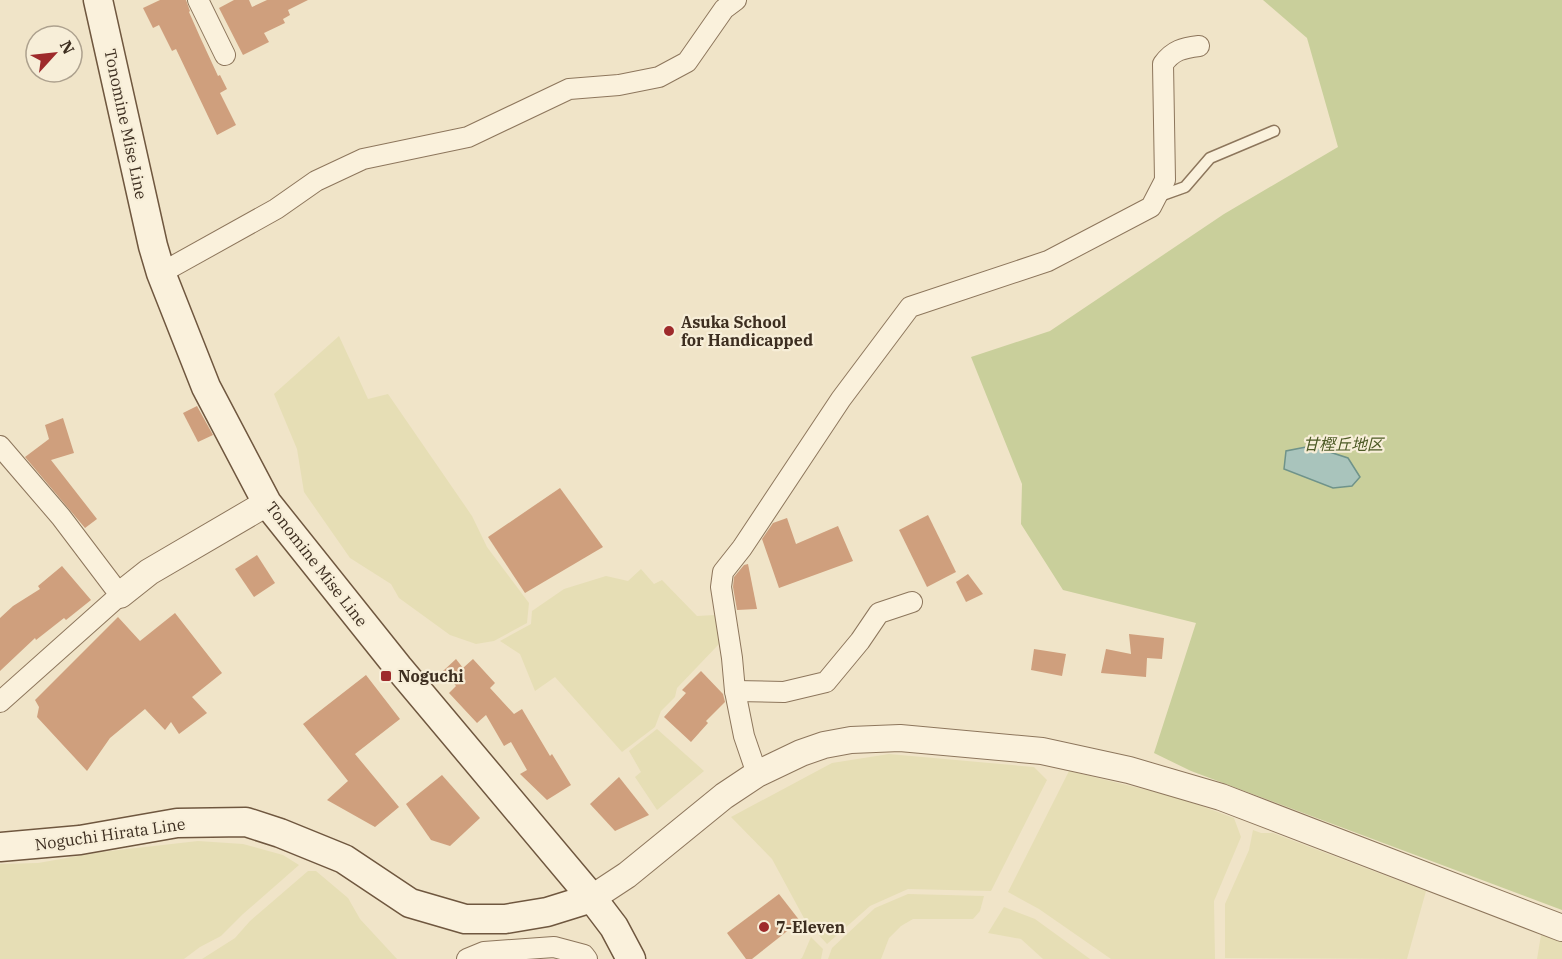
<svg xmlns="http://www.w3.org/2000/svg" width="1562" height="959" font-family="'IBM Plex Serif','Noto Sans JP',serif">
  <rect width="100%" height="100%" fill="#f0e4c8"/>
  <g fill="#e6deb5">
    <path d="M339,336l29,63 20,-5 84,122 15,31 42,56 -2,20 -33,18 -18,3 -26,-9 -51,-37 -8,-14 -41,-26 -46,-66 -7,-43 -23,-55z"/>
    <path d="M641,569l13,15 8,-4 35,36 18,-1 5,28 -43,45 -2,9 -14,14 -6,16 -33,25 -67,-75 -20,14 -15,-37 -20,-13 31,-17 1,-13 32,-22 42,-13 22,5z"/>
    <path d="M657,729l47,42 -47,39 -22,-33 6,-5 -12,-21z"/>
    <path d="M889,754l145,13 13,13 -56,111 -83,-2 -38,17 -43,38 -22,-24 -33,-61 -41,-42 101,-54z"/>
    <path d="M1069,771l111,27 54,20 7,19 -27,64 1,58h-104l-72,-50 -31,-17z"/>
    <path d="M1253,830l8,3h12l153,58 -19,68 -182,-1v-54l24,-54z"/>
    <path d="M198,841l45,3 40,11 16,10 -56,49 -22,22 -21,11 -16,12h-184v-95l38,-1 63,-11z"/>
    <path d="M308,871h8l32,27 12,21 37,40h-195l33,-21 15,-17z"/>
    <path d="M908,894l76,2 -4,15 -7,8h-60l-12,7 -12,12 -8,21h-53l4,-11 43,-40z"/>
    <path d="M1004,907l31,12 55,40h-47l-22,-20 -33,-6z"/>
    <path d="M1542,929l20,8v22h-25z"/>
    <path d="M811,937l12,12 -2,10h-21l2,-1z"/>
  </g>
  <path fill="#c9cf9b" d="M1263,0h299v910l-371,-139 -37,-18 42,-130 -133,-33 -42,-66 1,-40 -51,-127 79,-26 174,-117 114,-67 -31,-109z"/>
  <path fill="#a9c4bc" stroke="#6f938a" stroke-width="1.5" d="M1311,446l37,12 12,19 -8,9 -19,2 -49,-19 2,-18z"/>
  <g fill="#cf9f7d">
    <path d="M160,0h26l4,11 -1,1 11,25 18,39 2,-1 7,14 -7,4 16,32 -19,10 -41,-86 -4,2 -13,-26 -6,3 -10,-20z"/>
    <path d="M234,0h15l3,7 15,-7h41l-20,10 2,5 -7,4 2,4 -21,10 5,9 -26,13 -24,-47z"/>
    <path d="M197,406l16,29 -15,7 -15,-29z"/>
    <path d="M63,418l11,35 -23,7 46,59 -12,9 -60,-71 24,-18 -4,-14z"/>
    <path d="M560,488l43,59 -78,46 -37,-56z"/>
    <path d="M928,515l28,57 -29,15 -28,-57z"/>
    <path d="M787,518l9,26 42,-18 15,35 -74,27 -17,-49 11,-16z"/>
    <path d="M257,555l18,28 -21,14 -19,-28z"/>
    <path d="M748,564l9,45 -20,1 -4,-23 1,-10 10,-12z"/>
    <path d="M62,566l29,34 -25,20 -2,-2 -28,22 -1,-2 -35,33v-53l13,-12 27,-17 -2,-3z"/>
    <path d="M968,574l15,20 -17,8 -10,-20z"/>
    <path d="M175,613l47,60 -30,24 15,16 -28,21 -8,-12 -6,8 -20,-21 -35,29 -23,33 -50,-54 2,-10 -4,-7 83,-83 22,24z"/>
    <path d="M1129,634l35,4 -2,21 -15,-1 -1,19 -45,-4 5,-24 25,5z"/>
    <path d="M1034,649l32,5 -4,22 -31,-6z"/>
    <path d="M456,659l7,9 10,-9 22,24 -5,5 24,26 8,-5 28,47 2,-2 19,31 -24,15 -27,-26 7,-4 -16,-28 -7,4 -18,-31 -9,8 -28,-30 7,-7 -13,-15z"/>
    <path d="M701,671l22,23 2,8 -19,19 2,2 -17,19 -27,-25 22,-24 -4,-3z"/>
    <path d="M366,675l34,44 -45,35 44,53 -24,20 -48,-27 21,-19 -45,-57z"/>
    <path d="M442,775l38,43 -30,28 -19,-6 -25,-36z"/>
    <path d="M619,777l30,38 -34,16 -25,-27z"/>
    <path d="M779,894l21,27 -48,38h-6l-19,-26z"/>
  </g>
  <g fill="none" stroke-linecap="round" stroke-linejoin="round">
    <defs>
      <path id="service" d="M1157,197l28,-10 25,-29 64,-27"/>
      <g id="minor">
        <path d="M198,0l27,55"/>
        <path d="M161,273l115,-64 40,-28 47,-22 105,-22 101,-48 50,-4 40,-8 28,-15 37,-53 12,-9"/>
        <path d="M0,446l61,71 59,78 -120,107"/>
        <path d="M735,691l49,1 42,-10 34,-41 19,-28 33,-11"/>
        <path d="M757,774l-13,-38 -9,-45 -3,-33 -11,-71 2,-15 19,-24 99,-149 69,-92 138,-46 103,-54 14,-27 -2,-116c10,-14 20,-16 36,-18"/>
        <path d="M467,959l17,-7 70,-5 30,8 3,4"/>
      </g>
      <g id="tertiary">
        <path d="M120,595l29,-23 118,-69"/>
        <path d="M592,898l35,-23 97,-79 33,-22 44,-21 23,-8 27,-5 49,-2 142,13 87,19 92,27 341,131"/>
      </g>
      <g id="secondary">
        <path d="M98,0l55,246 8,27 45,114 61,116 131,164 194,231 22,29 17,32"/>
        <path d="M0,847l80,-7 97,-17 69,-1 34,11 64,26 66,44 55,16h40l42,-7 45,-14"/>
      </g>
    </defs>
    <use href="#service" stroke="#8d765c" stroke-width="13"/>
    <use href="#minor" stroke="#8d765c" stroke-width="22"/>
    <use href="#tertiary" stroke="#8d765c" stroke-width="28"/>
    <use href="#secondary" stroke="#6f573f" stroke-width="31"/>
    <use href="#service" stroke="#faf1dc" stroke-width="10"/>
    <use href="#minor" stroke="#faf1dc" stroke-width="20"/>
    <use href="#tertiary" stroke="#faf1dc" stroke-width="26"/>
    <use href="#secondary" stroke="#faf1dc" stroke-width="28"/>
  </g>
  <g fill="#9e2a2b" stroke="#f7eed8" stroke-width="2">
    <circle cx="669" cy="331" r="6"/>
    <rect x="380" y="670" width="12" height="12" rx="3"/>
    <circle cx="764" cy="927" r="6"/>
  </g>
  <g text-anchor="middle" stroke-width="4.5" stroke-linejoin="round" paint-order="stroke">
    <g font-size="16" fill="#3d2e20" stroke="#f7eed8">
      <text transform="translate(126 124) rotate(78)" y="6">Tonomine Mise Line</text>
      <text transform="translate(317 564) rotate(52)" y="6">Tonomine Mise Line</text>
      <text transform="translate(110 834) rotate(-8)" y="6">Noguchi Hirata Line</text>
    </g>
    <g font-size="16" font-weight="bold" fill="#3d2e20" stroke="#f7eed8" text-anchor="start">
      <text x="681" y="328">Asuka School<tspan x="681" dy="18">for Handicapped</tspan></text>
      <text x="398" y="682">Noguchi</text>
      <text x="776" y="933">7-Eleven</text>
    </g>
    <g font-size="16" font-style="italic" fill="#4d5a26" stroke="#f7eed8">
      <text x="1343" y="450">甘樫丘地区</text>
    </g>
  </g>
  <g transform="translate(54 54) rotate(63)"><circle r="28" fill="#f7eed8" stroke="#ada18e" stroke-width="1.5"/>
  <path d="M0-4.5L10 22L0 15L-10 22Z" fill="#9e2a2b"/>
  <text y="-9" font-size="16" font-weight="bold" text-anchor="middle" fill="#3d2e20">N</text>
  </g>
</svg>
